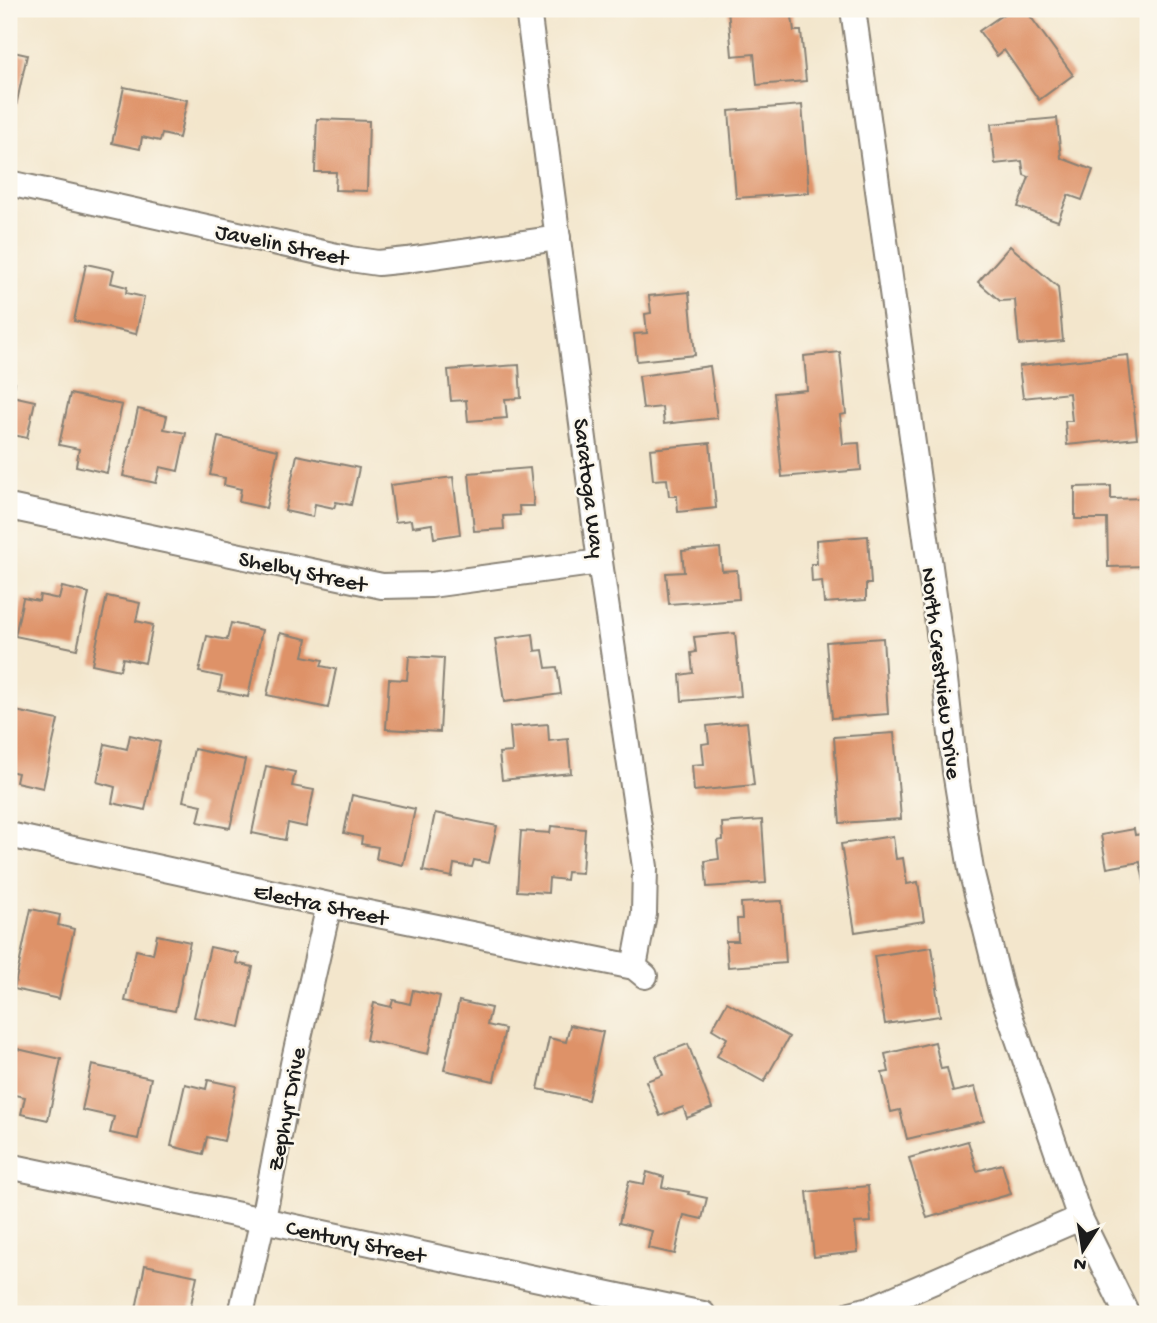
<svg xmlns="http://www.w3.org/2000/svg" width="1157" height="1323" font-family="'Gochi Hand',sans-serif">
  <rect width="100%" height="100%" fill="#fbf7ec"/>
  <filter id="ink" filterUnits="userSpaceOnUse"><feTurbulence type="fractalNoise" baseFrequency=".0143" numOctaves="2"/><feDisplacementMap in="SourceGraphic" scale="14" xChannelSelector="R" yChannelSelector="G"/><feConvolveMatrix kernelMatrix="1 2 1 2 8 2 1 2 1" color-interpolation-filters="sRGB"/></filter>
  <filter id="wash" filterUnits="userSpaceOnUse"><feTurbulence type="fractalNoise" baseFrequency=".00686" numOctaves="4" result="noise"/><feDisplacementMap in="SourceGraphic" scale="28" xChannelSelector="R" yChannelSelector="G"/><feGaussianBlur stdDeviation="1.57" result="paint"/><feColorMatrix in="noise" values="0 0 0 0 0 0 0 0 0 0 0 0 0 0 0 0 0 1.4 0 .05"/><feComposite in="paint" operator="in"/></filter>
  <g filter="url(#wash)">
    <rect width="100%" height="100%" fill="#f3e6cc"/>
    <g id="blocks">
      <g fill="#de9267">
        <path d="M728,9h63l3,22h7l5,50 -49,4 -3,-31 -22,2z"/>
        <path d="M1011,9h14l48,66 -34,25 -35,-50 -7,6 -18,-25z"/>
        <path d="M9,51l18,4 -11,51 -7,-2z"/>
        <path d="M124,87l63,13 -8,38 -17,-4 -2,7 -18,-4 -2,12 -28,-6z"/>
        <path d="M802,105l7,88 -73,5 -7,-87z"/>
        <path d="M1057,118l4,40 32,12 -11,30 -14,-5 -10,26 -40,-14 11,-30 -5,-2 -2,-14 -27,3 -4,-40z"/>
        <path d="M317,119l52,2 -2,70 -32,-1 1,-18h-21z"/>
        <path d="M1010,246l48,41 5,54 -44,4 -4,-45 -15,1 -22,-19z"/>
        <path d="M86,264l28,6 -3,13 16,4 -1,6 18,4 -8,37 -62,-13z"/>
        <path d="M689,292l6,63 -58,6 -3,-27 13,-1 -2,-19 6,-1 -2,-17z"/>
        <path d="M840,352l6,62 -6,1 3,29 16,-1 2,27 -79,7 -8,-84 33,-3 -3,-34z"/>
        <path d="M1128,355l9,83 -70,7 -2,-24h7l-3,-28 -46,5 -4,-32z"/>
        <path d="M519,365l2,33 -16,1 2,19 -39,3 -2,-21 -15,1 -3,-31z"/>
        <path d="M710,366l7,52 -53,6 -2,-17 -19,2 -4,-33z"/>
        <path d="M9,382l6,1 -3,13 23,5 -8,37 -18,-4z"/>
        <path d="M70,394l52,11 -15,68 -31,-7 3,-17 -20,-4z"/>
        <path d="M138,409l29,7 -3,13 22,4 -8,38 -18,-4 -4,16 -33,-7z"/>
        <path d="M218,437l60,13 -12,58 -27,-6 2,-13 -17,-4 1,-7 -15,-3z"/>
        <path d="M710,443l6,65 -38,4 -1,-16h-8l-2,-17 -14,1 -3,-31z"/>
        <path d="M297,455l62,13 -8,37 -15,-3 -2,6 -19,-4 -2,13 -28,-6z"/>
        <path d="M530,468l4,38h-15l1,9 -17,1 1,13 -30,2 -5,-58z"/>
        <path d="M453,477l7,57 -26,4 -2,-14 -20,3 -1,-7 -16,2 -5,-37z"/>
        <path d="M1111,486v13l36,-1 1,68 -40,1 -1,-48h-32v-32z"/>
        <path d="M868,536l3,48h-5v16l-42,3 -2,-22 -10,1 -1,-18h6l-1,-24z"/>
        <path d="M720,548l2,23 15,-1 2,29 -70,5 -3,-31 18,-1 -2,-21z"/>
        <path d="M62,587l27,6 -12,56 -62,-13 8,-38 16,3 1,-6 19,4z"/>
        <path d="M107,596l33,7 -4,18 17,4 -8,38 -22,-5 -3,12 -28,-6z"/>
        <path d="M231,623l31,7 -14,67 -29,-6 3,-14 -23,-5 8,-36 20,4z"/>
        <path d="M280,633l27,6 -4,17 20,4 -2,6 15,3 -8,39 -61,-13z"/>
        <path d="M735,633l6,63 -59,5 -2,-26 13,-2 -2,-20 5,-1 -2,-15z"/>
        <path d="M533,634l2,17 8,-1 3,18 11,-1 4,27 -57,8 -9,-63z"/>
        <path d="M883,638l5,76 -56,4 -6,-76z"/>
        <path d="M409,656l35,2 -4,74 -54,-3 3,-50 18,1z"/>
        <path d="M11,710l47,10 -15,68 -27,-6 2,-9 -9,-2v-49z"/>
        <path d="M747,722l7,63 -60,6 -2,-26 12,-1 -2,-20 7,-1 -2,-17z"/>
        <path d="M548,724l1,17 19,-2 3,34 -69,7 -3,-27 13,-1 -2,-25z"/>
        <path d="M894,733l7,86 -61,4 -6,-86z"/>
        <path d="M130,735l30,7 -15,68 -33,-7 3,-16 -18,-5 8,-38 22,5z"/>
        <path d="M194,749l51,11 -15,68 -32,-6 4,-17 -19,-4z"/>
        <path d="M266,766l29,6 -3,14 22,4 -8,37 -18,-4 -3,17 -33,-7z"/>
        <path d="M352,795l63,14 -12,56 -27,-6 2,-12 -17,-3 1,-7 -18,-4z"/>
        <path d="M435,813l62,13 -8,37 -15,-3 -2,7 -18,-3 -2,13 -29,-6z"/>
        <path d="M762,820l4,63 -59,4 -2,-26 14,-2 -2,-18 6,-1 -1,-17z"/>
        <path d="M551,826l34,3 -3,44 -15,-1 -1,8 -17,-2 -1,15 -31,-2 4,-60 29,2z"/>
        <path d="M1134,829l1,6 13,-2v63h-1l-7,-34 -33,6 -6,-33z"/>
        <path d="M893,836l3,23 7,-1 4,26 11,-2 6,39 -69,11 -14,-88z"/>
        <path d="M782,901l4,62 -58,4 -2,-26h12l-1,-22h5l-1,-16z"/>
        <path d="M31,909l29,6 -2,10 16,4 -15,70 -45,-10z"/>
        <path d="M157,935l33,7 -15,69 -50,-10 11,-51 17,4z"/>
        <path d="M210,947l28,6 -2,10 17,4 -13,60 -46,-10z"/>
        <path d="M932,947l6,41h-2l4,28 -55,8 -11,-68z"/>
        <path d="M413,990l27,6 -12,58 -62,-14 8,-37 17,4 2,-7 17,4z"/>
        <path d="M459,1001l32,7 -4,17 18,4 -11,52 -50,-11z"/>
        <path d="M727,1002l62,35 -25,45 -47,-26 10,-18 -15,-9z"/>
        <path d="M570,1025l33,7 -15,68 -50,-11 11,-51 17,4z"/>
        <path d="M935,1042l6,27 6,-1 6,24 22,-5 9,34 -77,18 -7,-29 -9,2 -9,-39 7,-1 -4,-18z"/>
        <path d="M688,1044l24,64 -25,10 -4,-11 -23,9 -14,-35 17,-6 -7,-19z"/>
        <path d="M9,1047l52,12 -13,61 -27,-6 4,-17 -16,-3z"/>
        <path d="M92,1065l59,13 -13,61 -28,-6 4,-16 -32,-7z"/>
        <path d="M208,1080l28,6 -12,55 -17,-4 -4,17 -32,-8 14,-62 21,5z"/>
        <path d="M968,1141l9,30 25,-7 9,30 -84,24 -18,-60z"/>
        <path d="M647,1172l17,5 -2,10 27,5 -1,2 19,4 -5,21 -18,-4 -9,39 -27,-6 4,-17 -33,-8 10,-42 15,3z"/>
        <path d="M868,1186l3,36 -16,1 3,29 -44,5 -7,-65z"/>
        <path d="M145,1265l52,11 -8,38h-54z"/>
      </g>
    </g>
  </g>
  <g filter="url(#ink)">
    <use href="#blocks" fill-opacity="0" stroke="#888174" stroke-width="2"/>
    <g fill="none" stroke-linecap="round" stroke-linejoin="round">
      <defs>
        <g id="minor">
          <path d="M528,9l72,553 45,305 -1,47 -10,53"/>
          <path d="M853,9l90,652 12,110 16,99 30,120 79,228 47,96"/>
          <path d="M9,183l341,76 28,4 29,-3 151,-22"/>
          <path d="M9,507l373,79 49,-1 169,-23"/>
          <path d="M9,835l320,70 305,62 11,9"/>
          <path d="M9,1166l694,148"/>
          <path d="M241,1314l22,-95 30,-155 36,-159"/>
          <path d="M850,1314l20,-5 210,-91"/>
        </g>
      </defs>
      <use href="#minor" stroke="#888174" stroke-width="28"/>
      <use href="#minor" stroke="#fff" stroke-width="24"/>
    </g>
  </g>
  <g text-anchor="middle" stroke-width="5" stroke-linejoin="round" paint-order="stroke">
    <g font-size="23" fill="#1c1c1c" stroke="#fbf7ec">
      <text transform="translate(282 243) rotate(12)" y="8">Javelin Street</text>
      <text transform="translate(591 488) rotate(83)" y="8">Saratoga Way</text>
      <text transform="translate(303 570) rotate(12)" y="8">Shelby Street</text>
      <text transform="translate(943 673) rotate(83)" y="8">North Crestview Drive</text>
      <text transform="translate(321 903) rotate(12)" y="8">Electra Street</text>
      <text transform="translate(285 1109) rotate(-79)" y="8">Zephyr Drive</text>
      <text transform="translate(356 1240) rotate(12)" y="8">Century Street</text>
    </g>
  </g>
  <rect width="1157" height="1323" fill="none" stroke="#fbf7ec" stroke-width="35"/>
  <g transform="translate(1083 1250) rotate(192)" stroke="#fbf7ec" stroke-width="5" paint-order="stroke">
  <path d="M0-5L12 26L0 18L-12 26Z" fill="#1c1c1c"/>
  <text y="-10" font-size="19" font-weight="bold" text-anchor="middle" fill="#1c1c1c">N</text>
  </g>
</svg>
